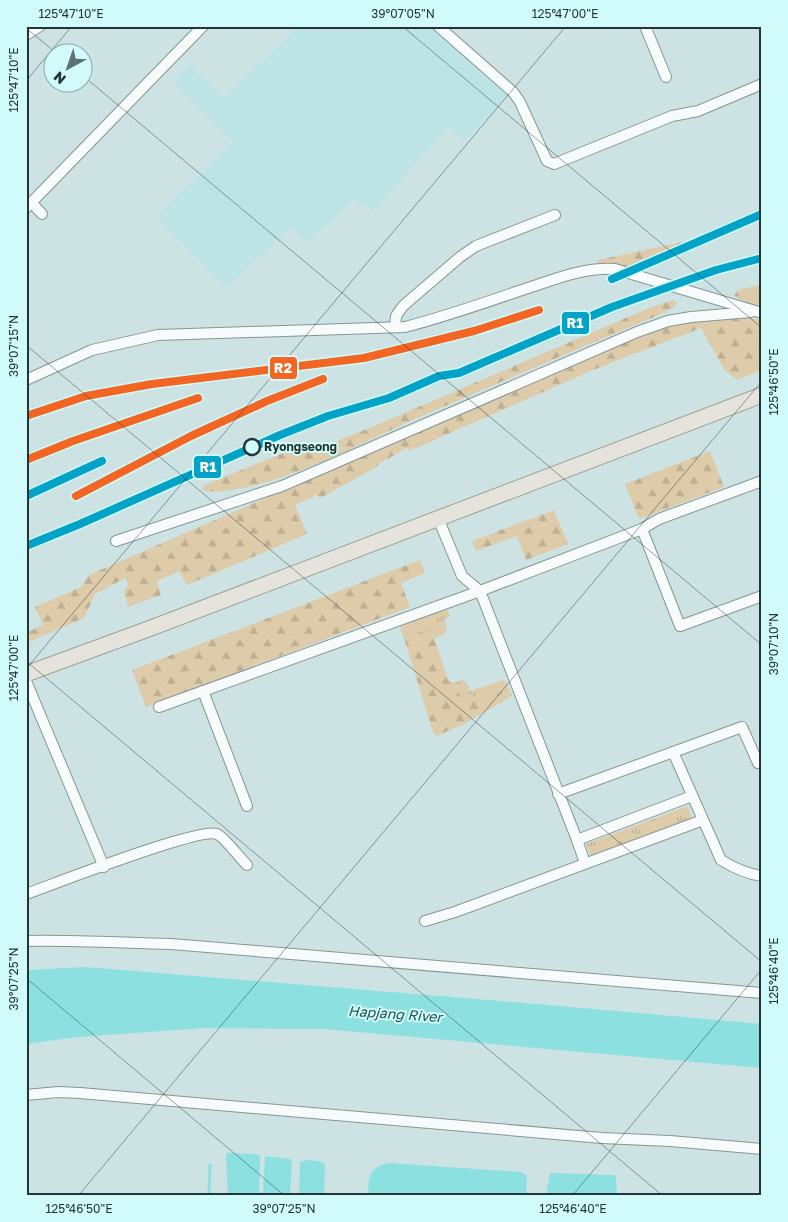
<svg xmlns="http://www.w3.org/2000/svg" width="788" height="1222" font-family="'Golos Text',sans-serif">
  <defs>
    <pattern id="grass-tufts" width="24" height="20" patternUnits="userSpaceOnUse" patternTransform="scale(1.25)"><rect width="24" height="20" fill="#ddcbaa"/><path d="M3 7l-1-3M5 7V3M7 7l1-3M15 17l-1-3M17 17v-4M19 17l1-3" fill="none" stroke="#beaf93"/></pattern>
    <pattern id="forest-firs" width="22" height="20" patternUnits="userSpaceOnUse" patternTransform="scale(1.25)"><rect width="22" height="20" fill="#ddcbaa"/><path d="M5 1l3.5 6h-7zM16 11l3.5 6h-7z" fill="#beaf93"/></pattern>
  </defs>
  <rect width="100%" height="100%" fill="#cde3e3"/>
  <path fill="#bde4e4" d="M299,26h132l77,69 -44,46 -16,-14 -75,84 -20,-12 -46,44 -17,-16 -63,61 -71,-72 77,-74 -60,-61 16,-16 35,34z"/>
  <g fill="url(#grass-tufts)">
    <path d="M446,607l4,9 -6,4 3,7 -2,7 -10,4 -3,-7h-8l-20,7 -5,-13z"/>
    <path d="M463,680l3,2 5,9 32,-11 3,2 4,9 -29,14 -10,-11 -11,2 -7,-13z"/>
    <path d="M688,806l4,12 -101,38 -5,-12z"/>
  </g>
  <g fill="url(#forest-firs)">
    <path d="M683,242v3l-57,24 -13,-4 -15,-1v-4z"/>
    <path d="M762,284v24l-13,-3 -15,-9 4,-6z"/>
    <path d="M674,300l3,3 -3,4 -13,7c-83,35 -166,70 -248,106 -47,21 -94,46 -143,61 -16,5 -52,14 -67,9l-1,-4 103,-42 14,4 41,-16 294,-126z"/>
    <path d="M740,317l22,3v50l-25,10 -13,-11 -23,-41 -108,42 -184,81 -2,-3 -25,14 -9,7 -53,29 -3,-3 -22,10 12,29 -120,51 -8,-14 -22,10 4,14 -33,12 -4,-15 4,-8 -3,-6 -30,16 -11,24 -58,25v-10l17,-8 -8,-18 46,-20 8,-12 548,-239 20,-8 34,-8z"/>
    <path d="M710,451l14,36 -85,32 -14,-35z"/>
    <path d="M554,510l14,34 -42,16 -9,-24 -41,15 -4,-10z"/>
    <path d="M420,560l5,13 -24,10 9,24 -264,100 -14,-37z"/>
    <path d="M424,631h8l16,49 5,3 7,13 11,-2 10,11 29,-14 2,5 -50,29 -26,11 -3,-4 -29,-94z"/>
  </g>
  <g fill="#8de0e0">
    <path d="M85,967l464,38 213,19v44l-438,-39 -119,-1 -127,9 -52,7v-74z"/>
    <path d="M227,1153l29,1 4,2 -1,40h-31l-2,-37z"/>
    <path d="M265,1156l25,3 2,3 -2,34h-27z"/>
    <path d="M308,1160l10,1 7,3 -1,32h-25l1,-34z"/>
    <path d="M389,1163l132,9 6,4 -1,20h-157c-3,-18 2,-30 20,-33z"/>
    <path d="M550,1173l64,2 2,3 1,18h-71z"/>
  </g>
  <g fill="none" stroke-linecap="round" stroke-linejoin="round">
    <path stroke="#8de0e0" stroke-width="3" d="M209,1196l1,-31"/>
    <defs>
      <g id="minor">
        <path d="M438,26l75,66 7,10 27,59 7,3 118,-48 26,-5 64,-27"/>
        <path d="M645,26l21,51"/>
        <path d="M26,35l14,-9"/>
        <path d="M32,203l10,11"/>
        <path d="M26,208l177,-182"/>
        <path d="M395,327l1,-11 7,-10 57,-49 16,-11 79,-31"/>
        <path d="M26,380l66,-30 66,-15 247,-8c39,-10 76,-23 114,-36 32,-10 62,-24 96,-22l147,44"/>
        <path d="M438,518l24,58 18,15 97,249 115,-44"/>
        <path d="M642,529l17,-10 103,-38"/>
        <path d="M116,541l166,-55 355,-154 31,-11 23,-4 60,-5"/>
        <path d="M26,681l78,186"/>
        <path d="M203,691l44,115"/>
        <path d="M159,707l321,-116 162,-62 38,97 82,-30"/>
        <path d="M673,752l48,108c13,8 25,14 41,16"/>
        <path d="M558,794l184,-67 16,36 4,-1"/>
        <path d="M577,840l8,23"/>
        <path d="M26,894c28,-10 173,-67 191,-60 7,3 23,24 30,31"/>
        <path d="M425,921l30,-9 248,-92"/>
        <path d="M26,941c49,-1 97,2 145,3l591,49"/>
        <path d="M26,1095l32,-3 22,1 522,45 68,3 92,8"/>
      </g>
      <path id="primary" d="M26,674l125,-46 611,-233"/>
    </defs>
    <use href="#minor" stroke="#859696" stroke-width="12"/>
    <use href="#primary" stroke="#9fa193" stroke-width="17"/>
    <use href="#minor" stroke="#f8fbfb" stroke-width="10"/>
    <use href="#primary" stroke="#e5e3db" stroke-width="15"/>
    <defs>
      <g id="rail-1">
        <path d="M612,279l150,-65"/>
        <path d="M26,496l76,-35"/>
        <path d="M26,546l54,-22 200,-89 48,-19 61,-18 50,-22 20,-3 153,-66 104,-37 46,-12"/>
      </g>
      <g id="rail-2">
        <path d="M26,416l60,-20 66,-12 212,-26 110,-27 65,-21"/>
        <path d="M26,460l47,-19 125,-43"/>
        <path d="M76,496l115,-60 76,-35 56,-22"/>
      </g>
    </defs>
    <use href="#rail-1" stroke="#d0fbfa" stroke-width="11"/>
    <use href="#rail-2" stroke="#d0fbfa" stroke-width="11"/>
    <use href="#rail-1" stroke="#02a3c6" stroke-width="8"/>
    <use href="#rail-2" stroke="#f26522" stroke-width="8"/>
  </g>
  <path fill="none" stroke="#243535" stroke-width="1" stroke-opacity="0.45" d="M402,26l360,302M26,28l29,24M82,75l680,570M26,81l46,-55M26,345l736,617M26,661l637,535M26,669l540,-643M26,978l259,218M78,1196l684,-815M572,1196l190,-227"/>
  <circle fill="#d0fbfa" stroke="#243535" stroke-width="2.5" cx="252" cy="447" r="8"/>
  <g text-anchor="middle" stroke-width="4" stroke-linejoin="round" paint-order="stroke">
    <g font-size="12" font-weight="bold" fill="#243535" stroke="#d0fbfa" text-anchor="start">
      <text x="264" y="451">Ryongseong</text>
    </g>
    <g font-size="14" font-style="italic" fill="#235353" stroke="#d0fbfa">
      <text transform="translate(395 1014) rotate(4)" y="5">Hapjang River</text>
    </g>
  </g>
  <g stroke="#d0fbfa" stroke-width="2">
    <rect x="561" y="311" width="29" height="24" rx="5" fill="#02a3c6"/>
    <rect x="269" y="356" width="29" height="24" rx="5" fill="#f26522"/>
    <rect x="193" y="455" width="29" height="24" rx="5" fill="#02a3c6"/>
  </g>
  <g font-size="14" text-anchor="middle" font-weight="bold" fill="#fff">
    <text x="575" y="328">R1</text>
    <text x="283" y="373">R2</text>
    <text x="208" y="472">R1</text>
  </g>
  <rect width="788" height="1222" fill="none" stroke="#d0fbfa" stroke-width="55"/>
  <g transform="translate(68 68) rotate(220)"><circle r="24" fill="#d0fbfa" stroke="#8bacab"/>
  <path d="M0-4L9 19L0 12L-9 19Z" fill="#5f7272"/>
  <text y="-8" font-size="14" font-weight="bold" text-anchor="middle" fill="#243535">N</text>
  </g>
  <rect x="28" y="28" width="732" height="1166" fill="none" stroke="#243535" stroke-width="2"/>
  <g font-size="12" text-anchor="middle" fill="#243535">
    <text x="71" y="18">125°47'10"E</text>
    <text x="403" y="18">39°07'05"N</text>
    <text x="565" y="18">125°47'00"E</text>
    <text transform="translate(14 80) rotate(-90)" y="4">125°47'10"E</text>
    <text transform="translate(14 346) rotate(-90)" y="4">39°07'15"N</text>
    <text transform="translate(774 382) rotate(-90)" y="4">125°46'50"E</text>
    <text transform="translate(774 644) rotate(-90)" y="4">39°07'10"N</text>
    <text transform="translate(14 668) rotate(-90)" y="4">125°47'00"E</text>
    <text transform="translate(774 971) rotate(-90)" y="4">125°46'40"E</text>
    <text transform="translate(14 979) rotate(-90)" y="4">39°07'25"N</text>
    <text x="79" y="1213">125°46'50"E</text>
    <text x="284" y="1213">39°07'25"N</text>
    <text x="573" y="1213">125°46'40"E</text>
  </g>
</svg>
